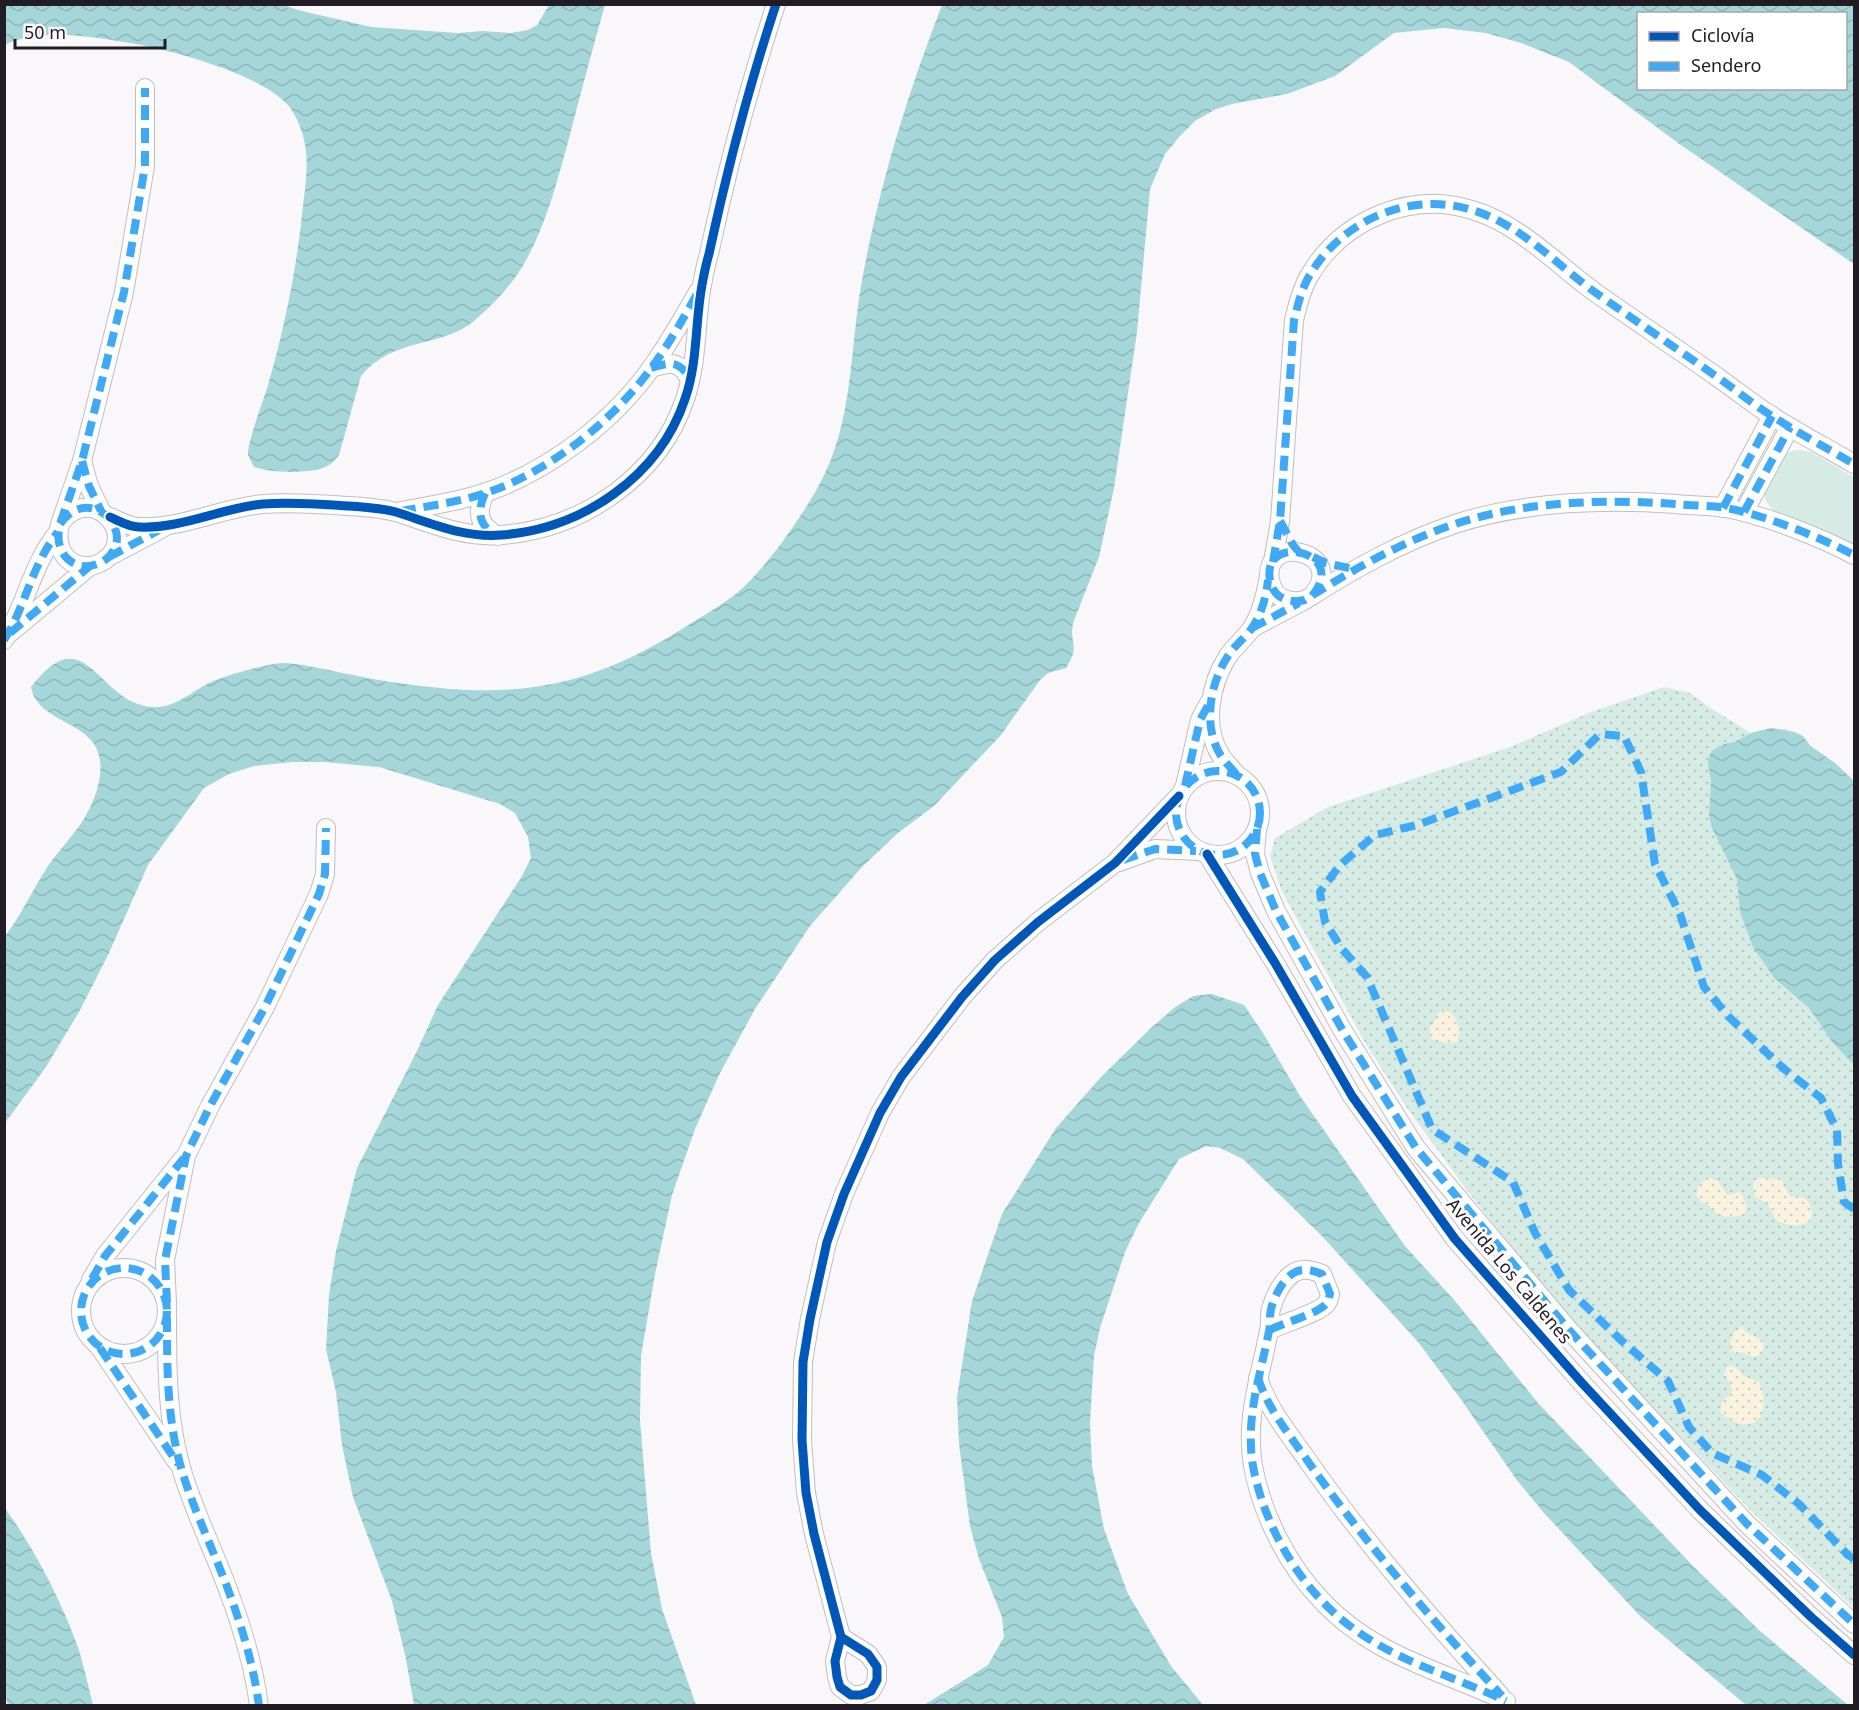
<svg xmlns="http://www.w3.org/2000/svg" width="1859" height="1710" font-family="'Noto Sans',sans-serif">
  <defs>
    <pattern id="grass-dots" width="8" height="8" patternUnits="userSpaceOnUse" patternTransform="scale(1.5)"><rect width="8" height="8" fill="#d6ebe3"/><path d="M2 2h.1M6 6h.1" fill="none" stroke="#b7c9c3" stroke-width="1.8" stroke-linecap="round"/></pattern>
    <pattern id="sand-dots" width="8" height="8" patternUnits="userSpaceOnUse" patternTransform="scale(1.5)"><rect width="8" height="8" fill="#f9f2df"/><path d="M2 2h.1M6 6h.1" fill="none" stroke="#d5cfbf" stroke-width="1.8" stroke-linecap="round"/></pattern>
    <pattern id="water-waves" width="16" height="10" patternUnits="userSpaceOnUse" patternTransform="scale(1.5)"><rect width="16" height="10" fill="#a5d6d9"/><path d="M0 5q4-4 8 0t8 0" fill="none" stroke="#8eb7ba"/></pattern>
  </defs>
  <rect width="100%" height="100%" fill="#faf7fb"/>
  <path fill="url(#grass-dots)" d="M1664,687l26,6 22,16 39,24c16,-5 35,-7 50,2 5,3 8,10 13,13 14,11 28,20 40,33v827l-104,-98 -118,-125 -65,-72 -61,-73 -43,-55 -56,-77 -40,-62 -85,-154 -12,-36 5,-18 53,-31 182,-60 81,-35z"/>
  <g fill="url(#sand-dots)">
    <path d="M1442,1010c14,1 20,18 16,31 -9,5 -16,-1 -26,-1l-2,-6v-7c6,-5 6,-13 12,-17z"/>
    <path d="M1710,1178l8,3 9,14 12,-3 3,2 5,14 -4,7c-7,2 -22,3 -28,-3 -3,-2 -4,-5 -7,-7 -2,-2 -6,-2 -8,-5 -9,-8 2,-20 10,-22z"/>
    <path d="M1760,1178l21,1 9,18c3,0 7,-1 10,0 12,2 14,17 10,25 -12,5 -22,4 -33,-1l-10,-18 -12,-6 -2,-12 2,-5z"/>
    <path d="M1743,1327l3,5 16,8 2,8 -4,7 -6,2 -13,-5 -6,1 -4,-3c-2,-10 1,-20 12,-23z"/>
    <path d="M1733,1366l5,3 5,7 16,6c14,36 -7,57 -38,31 -3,-23 24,-12 3,-38l3,-8z"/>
  </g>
  <path fill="#d6ebe3" d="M1801,450l10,2 43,25v68l-35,-17 -42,-15 -7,-6 -5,-8 -1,-10 18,-33 9,-5z"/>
  <g fill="url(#water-waves)" fill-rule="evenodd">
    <path d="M5,4l277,1 20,6 69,16 87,6 25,-2 28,2 17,-3 9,-5 12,-20h56c-13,45 -25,91 -37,137 -11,40 -22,83 -43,120 -12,22 -32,43 -51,59 -34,28 -80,15 -113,55l-22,79c-4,5 -7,9 -14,12 -16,7 -54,6 -71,0 -2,-4 -5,-9 -6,-12 -1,-12 16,-56 20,-70 17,-58 29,-119 35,-179 2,-18 5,-36 3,-54 -1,-14 -7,-31 -15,-43 -22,-33 -122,-60 -161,-66 -37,-6 -92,-16 -125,2z"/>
    <path d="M942,5h912v259l-176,-121 -109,-81 -48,-19 -35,-10 -42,-5 -50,5 -59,43 -48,18 -55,10 -16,5 -21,12 -15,15 -15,18 -15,35 -13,143 -23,156 -15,69 -26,66c-4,22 8,22 -7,45l-18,5 -8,7 -39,55 -67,71 -36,27 -36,34 -52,59 -55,83 -35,64 -25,56 -23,66 -17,79 -14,82 -1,64 11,133 11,56 34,96h-282l-8,-46 -14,-58 -39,-104 -11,-52 -6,-53 -10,-43 3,-54 7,-44 21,-83 60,-117 21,-46 84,-129 9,-18 -3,-21 -13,-24 -15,-9 -121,-37 -55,-5h-31l-39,4 -25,8 -25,14 -56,77 -40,90 -29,57 -33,55 -41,56v-187c15,-19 25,-41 38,-62 11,-19 27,-34 39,-52 13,-20 27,-55 12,-78 -15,-23 -58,-26 -63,-57 56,-72 65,16 121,20 22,2 39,-15 57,-24 14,-7 60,-20 75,-20 23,1 46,8 69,12 32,7 65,11 97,14 96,7 160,-14 240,-65 16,-10 32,-19 47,-31 29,-25 62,-72 81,-106 37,-65 31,-142 45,-212 17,-93 45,-182 79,-270zM1638,14h208v74h-208z"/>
    <path d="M1771,728l23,4 9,4 7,10 25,17 19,18v284l-21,-22 -24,-35 -34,-29 -22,-32 -13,-35 -3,-33 -25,-51 -3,-13 2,-34 -3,-18 1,-7 4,-6 12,-6 10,-2 16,-9z"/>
    <path d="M1212,994l32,11 19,28 37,63 105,150 50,55 83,102 157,165 65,63 88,74h-102l-105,-88 -97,-104 -28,-34 -56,-81 -42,-56 -97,-107 -78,-76 -23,-11 -14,-2 -27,13 -40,64 -14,29 -25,76 -6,28 -4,67 2,43 12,63 24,65 43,72 32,39h-279l64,-40 16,-28 -2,-20 -23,-58 -9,-33 -11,-82 -2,-47 15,-96 30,-87 54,-86 45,-51 50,-49 23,-20 19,-12z"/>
    <path d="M5,1508c30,42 55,90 73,139 6,19 10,39 15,58h-85l-4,-13z"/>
  </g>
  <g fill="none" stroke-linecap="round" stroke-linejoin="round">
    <defs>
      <g id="street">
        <path d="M651,368c19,-6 29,-8 39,12"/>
        <path d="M82,461l7,25 12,25"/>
        <path d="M485,493c-9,20 -7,32 13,43"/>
        <path d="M1723,508l49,-92"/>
        <path d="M397,512c30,-6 61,-10 90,-20 63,-22 126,-70 165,-125 17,-24 31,-49 46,-75"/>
        <path d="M1744,512l46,-85"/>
        <path d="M110,517c9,4 19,10 29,10 42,2 82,-19 124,-23 28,-2 57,0 84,2 17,1 36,2 52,7 34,11 66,25 102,22 81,-6 158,-58 184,-136 13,-37 10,-77 17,-114 2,-11 4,-21 7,-31 18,-84 40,-168 67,-250"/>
        <path d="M60,524c30,-43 80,10 45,36 -6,4 -14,7 -22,6 -21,-3 -28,-23 -23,-42l22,-63 42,-169 21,-126v-78"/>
        <path d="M108,557l55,-29"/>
        <path d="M1273,562l7,-41 14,-201c4,-16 8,-33 17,-47 33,-54 100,-82 161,-63 48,14 85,55 124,83 41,29 83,57 124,86 17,12 34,26 52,37 26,17 55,32 82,48"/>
        <path d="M1312,596c38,-45 -51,-64 -42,-16 3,18 19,24 35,20 47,-30 96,-58 150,-76 70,-23 148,-25 221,-20 16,2 34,1 50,4 41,8 91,28 128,47"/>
        <path d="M1252,628l51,-27"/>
        <path d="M11,632l79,-66"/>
        <path d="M4,640c22,-34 27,-74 54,-108"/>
        <circle cx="1218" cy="813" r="42"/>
        <path d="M1236,774c-5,-6 -11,-12 -15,-18 -19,-29 -11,-72 7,-100 7,-10 17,-18 24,-28 10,-16 14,-34 17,-52"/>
        <path d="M1185,786l15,-66 9,-17"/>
        <path d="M1257,829l-2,25 5,19 16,38 67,120 73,117 153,182 178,194 107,100"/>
        <path d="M1207,854l68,109 77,133 103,143 127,144 118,127 111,107 43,38"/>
        <path d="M1119,862l36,-13 45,2"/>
        <circle cx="124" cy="1311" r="43"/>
        <path d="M91,1280l14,-24 78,-97"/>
        <path d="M167,1303l-2,-43 21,-104 24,-50 55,-99 54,-113 6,-20 1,-46"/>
        <path d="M167,1317c0,52 0,104 15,154 13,43 33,82 48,124 13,35 24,73 29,111"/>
        <path d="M1270,1330c13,-7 50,-17 57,-27 2,-3 2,-6 3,-9l-8,-20c-10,-4 -20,-7 -30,0 -10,7 -18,23 -21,35 -2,7 0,15 -2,22 -9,47 -24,86 -16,135 9,49 35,100 70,136 51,54 119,69 183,99"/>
        <path d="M100,1348l77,114"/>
        <path d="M1258,1378c10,31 31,56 50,83 58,83 124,159 192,234"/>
        <path d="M841,1637l27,17 9,13v13l-6,11 -10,4h-10l-11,-8 -3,-10 -2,-16 6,-24 -27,-103 -8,-41 -4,-53 1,-78 7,-43 17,-77 17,-48 36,-81 21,-36 61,-80 33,-37 43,-38 77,-59 64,-67"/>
      </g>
    </defs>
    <use href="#street" stroke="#c1bdc2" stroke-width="20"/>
    <use href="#street" stroke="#fefefe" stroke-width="18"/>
    <g stroke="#3fa9f5" stroke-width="8" stroke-dasharray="15 8" stroke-linecap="butt">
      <path d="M651,368c19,-6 29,-8 39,12"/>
      <path d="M82,461l7,25 12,25"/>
      <path d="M485,493c-7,15 -8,31 9,41"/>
      <path d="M1723,508l49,-92"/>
      <path d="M401,511c28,-5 58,-9 85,-18 64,-22 126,-71 166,-126 17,-23 31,-48 45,-73"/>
      <path d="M1744,512l46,-85"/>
      <path d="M1280,521l13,24 5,6"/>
      <path d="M60,524c30,-43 80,10 45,36 -6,4 -14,7 -22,6 -21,-3 -28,-23 -23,-42l22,-63 42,-169 21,-126v-78"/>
      <path d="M109,557l50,-27"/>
      <path d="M1313,557l13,6 27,6"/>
      <path d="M1273,562l7,-41 14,-201c4,-16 8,-33 17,-47 33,-54 100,-82 161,-63 48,14 85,55 124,83 41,29 83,57 124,86 17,12 34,26 52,37 26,17 55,32 82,48"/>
      <path d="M1312,596c38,-45 -51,-64 -42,-16 3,18 19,24 35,20 47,-30 96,-58 150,-76 70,-23 148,-25 221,-20 16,2 34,1 50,4 41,8 91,28 128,47"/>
      <path d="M1252,628l47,-25"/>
      <path d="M10,633l80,-67"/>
      <path d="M4,640c22,-34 27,-74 54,-108"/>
      <circle cx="1218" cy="813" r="42"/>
      <path d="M1236,774c-5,-6 -11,-12 -15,-18 -19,-30 -11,-73 7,-100 7,-11 17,-18 24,-28 10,-15 14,-31 16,-48"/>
      <path d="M1185,786l15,-66 10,-18"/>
      <path d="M1257,829l-2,25 5,19 16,38 67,120 73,117 153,182 178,194 107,100"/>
      <path d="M1123,860l32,-11 41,2"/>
      <path d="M1854,1209l-10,-7 -6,-38 -1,-34 -16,-32 -38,-30 -55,-52 -24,-29 -24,-73 -25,-50 -14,-92 -17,-36 -24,-2 -39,38 -144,53 -42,10 -35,30 -20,27 5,30 17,27 25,28 65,152 81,53 22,51 34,57 54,52 45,39 21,46 23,26 50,22 37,29 49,51 6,4"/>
      <circle cx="124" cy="1311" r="43"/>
      <path d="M92,1279l13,-23 79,-98"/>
      <path d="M167,1303l-2,-43 21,-104 24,-50 55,-99 54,-113 6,-20 1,-46"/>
      <path d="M167,1317c0,52 0,104 15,154 13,43 33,82 48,124 13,35 24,73 29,111"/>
      <path d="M1270,1330c13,-7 50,-17 57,-27 2,-3 2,-6 3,-9l-8,-20c-10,-4 -20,-7 -30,0 -10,7 -18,23 -21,35 -2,7 0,15 -2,22 -9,47 -24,86 -16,135 9,49 35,100 70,136 51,54 119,69 183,99"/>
      <path d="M100,1348l78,116"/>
      <path d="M1258,1378c10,31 31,56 49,82 59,84 126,161 195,236"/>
    </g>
    <defs>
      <g id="cycleway">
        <path d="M110,517c9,4 19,10 29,10 42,2 82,-19 124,-23 28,-2 57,0 84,2 17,1 36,2 52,7 34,11 66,25 102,22 81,-6 158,-58 184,-136 13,-37 10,-77 17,-114 2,-11 4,-21 7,-31 18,-84 40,-168 67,-250"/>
        <path d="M1207,854l68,109 77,133 103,143 127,144 118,127 111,107 43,38"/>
        <path d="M841,1637l27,17 9,13v13l-6,11 -10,4h-10l-11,-8 -3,-10 -2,-16 6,-24 -27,-103 -8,-41 -4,-53 1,-78 7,-43 17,-77 17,-48 36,-81 21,-36 61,-80 33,-37 43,-38 77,-59 64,-67"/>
      </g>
    </defs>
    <use href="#cycleway" stroke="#fff" stroke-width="13"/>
    <use href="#cycleway" stroke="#0057b8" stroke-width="9"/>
  </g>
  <g text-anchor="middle" stroke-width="6" stroke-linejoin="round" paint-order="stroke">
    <g font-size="18" fill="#221d24" stroke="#fff">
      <text transform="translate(1509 1271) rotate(50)" y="6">Avenida Los Caldenes</text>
    </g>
  </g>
  <rect width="1859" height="1710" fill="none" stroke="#221d24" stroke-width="12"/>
  <rect x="1637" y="12" width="210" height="78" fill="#ffffff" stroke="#a7a5a7" stroke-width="1.5"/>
  <rect x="1649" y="32" width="30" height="9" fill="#0057b8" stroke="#a7a5a7" stroke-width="1.5"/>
  <text x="1691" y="42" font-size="18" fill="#221d24">Ciclovía</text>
  <rect x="1649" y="62" width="30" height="9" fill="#3fa9f5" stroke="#a7a5a7" stroke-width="1.5"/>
  <text x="1691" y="72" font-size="18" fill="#221d24">Sendero</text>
  <path d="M15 39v9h150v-9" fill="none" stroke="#221d24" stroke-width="3"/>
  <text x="24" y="39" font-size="18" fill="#221d24" stroke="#ffffff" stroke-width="4.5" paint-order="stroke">50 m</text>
</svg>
